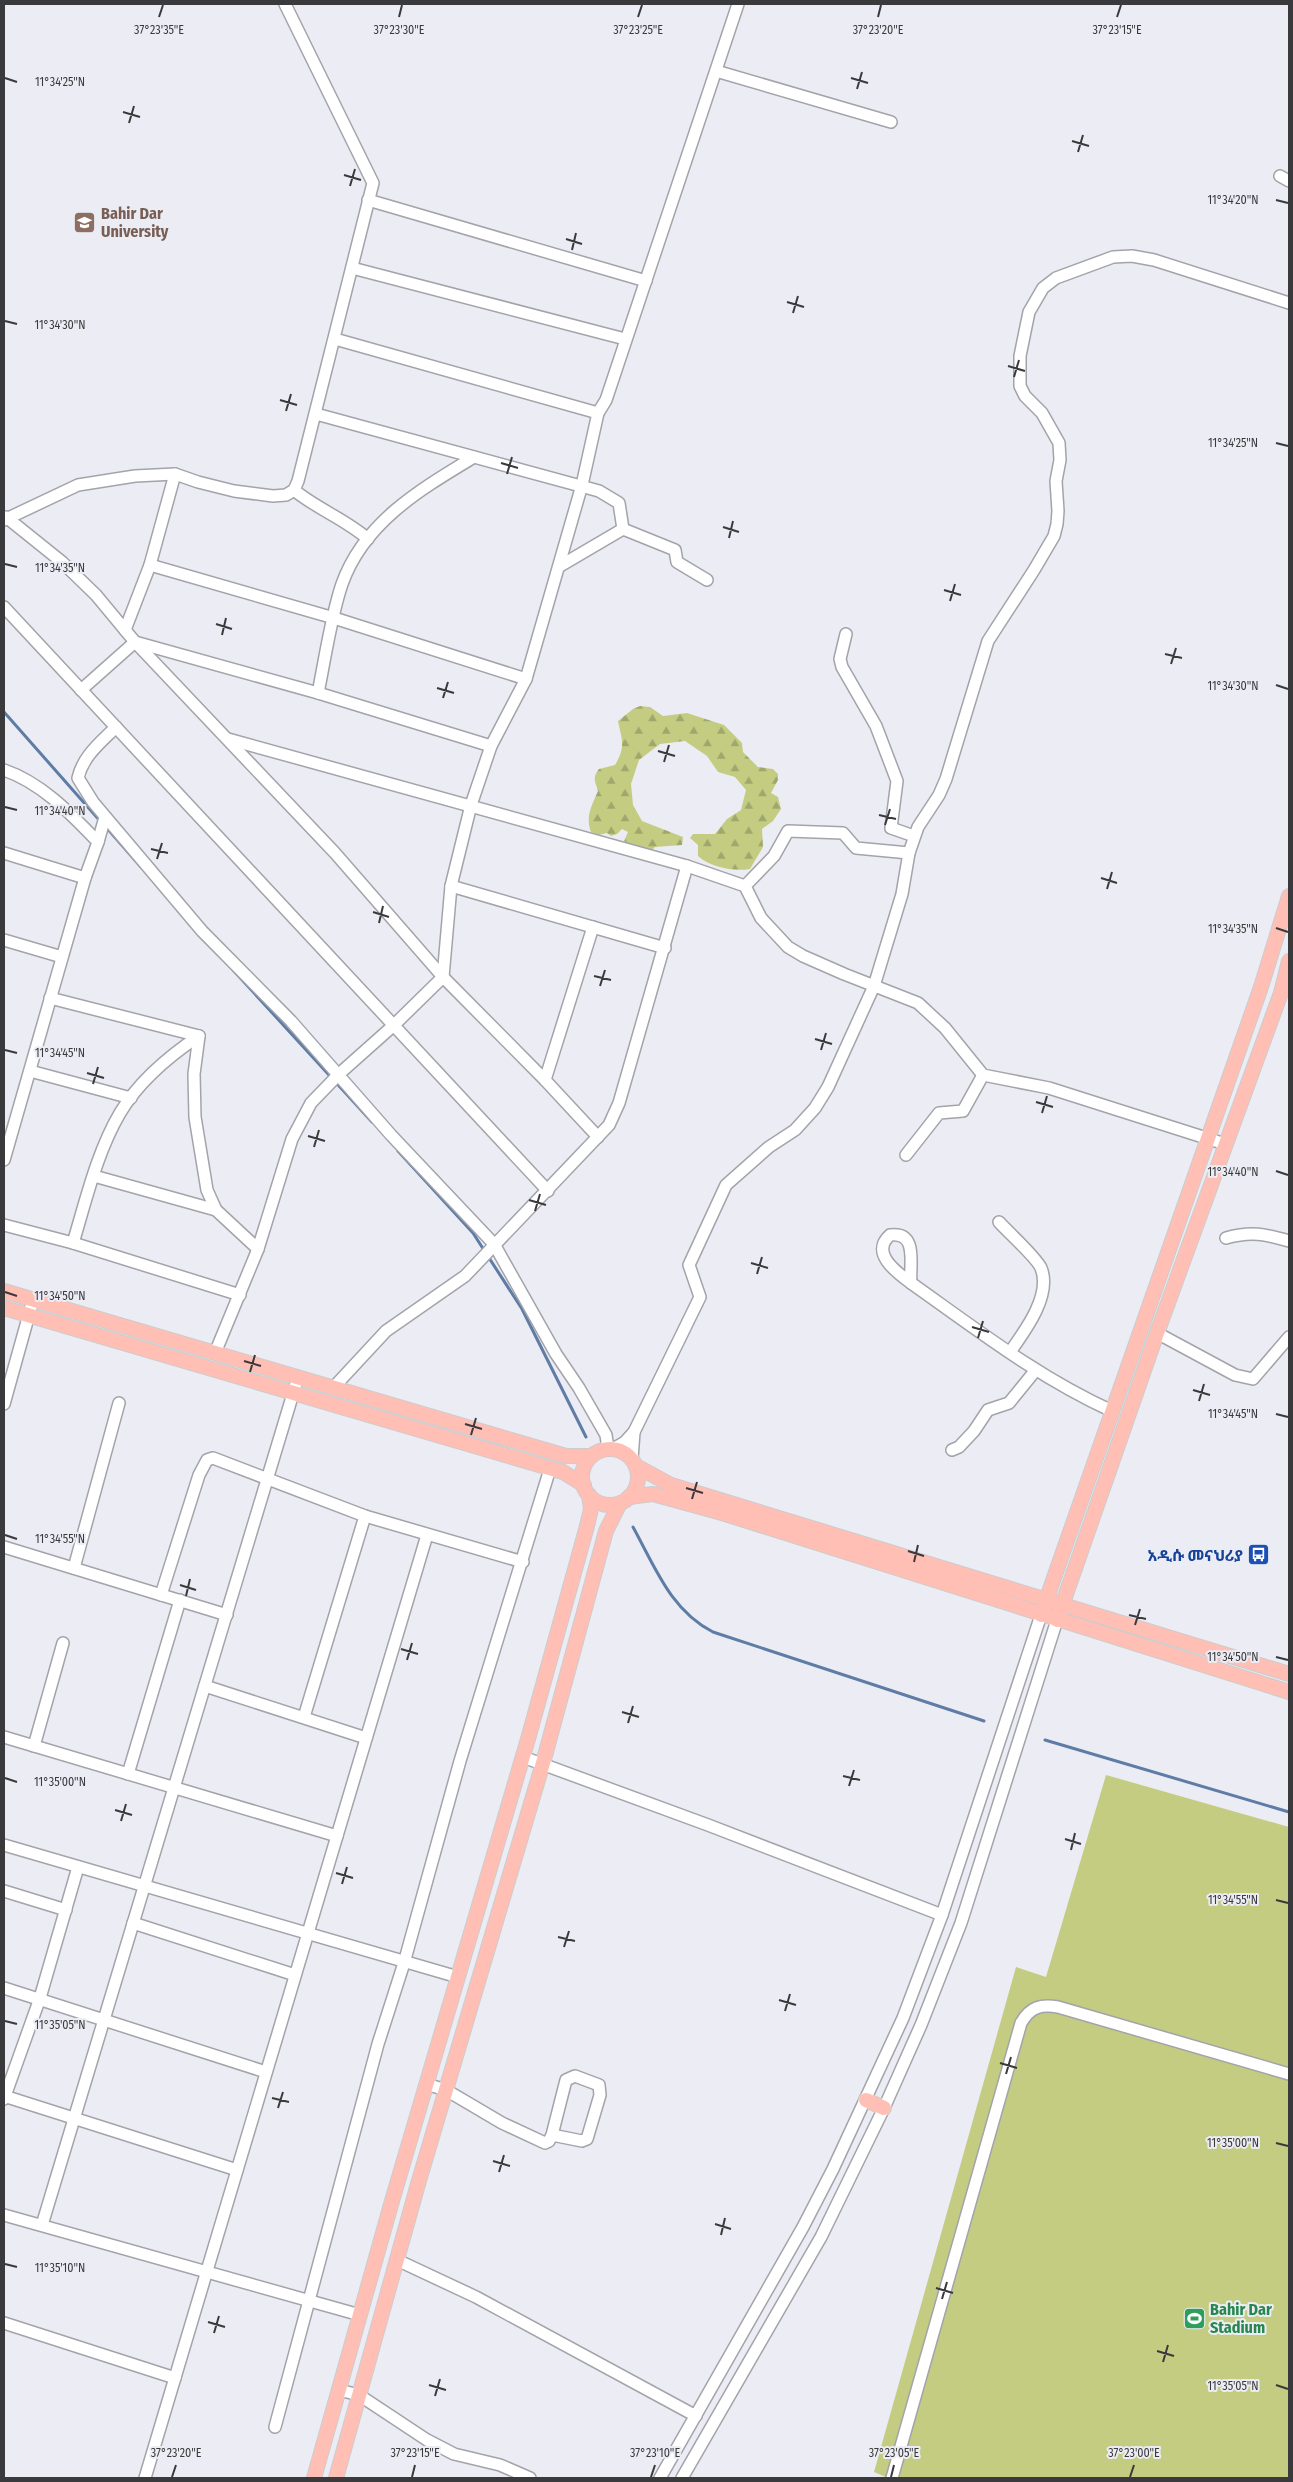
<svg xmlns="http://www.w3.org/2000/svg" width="1293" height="2482" font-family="'Fira Sans Condensed','Noto Sans Ethiopic',sans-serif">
  <defs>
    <pattern id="forest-firs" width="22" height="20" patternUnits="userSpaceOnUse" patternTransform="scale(1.25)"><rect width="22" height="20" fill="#c4cc82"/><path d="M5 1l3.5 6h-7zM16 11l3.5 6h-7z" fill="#a0a76c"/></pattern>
  </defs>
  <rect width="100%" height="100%" fill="#ecedf4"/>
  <path fill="#c4cc82" d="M1106,1775l183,52v651h-401l-14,-6 142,-505 30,10z"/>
  <path fill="url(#forest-firs)" d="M640,706l10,1 13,9 24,-3 37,12 18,18 1,9 15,15 15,2 5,5v6l-7,13 7,4 3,12 -8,12 -11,8 1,18 -13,22c-16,3 -40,-2 -52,-13v-11l-8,-7 3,-4h22l12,-15 14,-9 5,-20 -11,-13 -17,-5 -11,-16 -22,-15 -25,3 -21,16 -8,24 2,21 9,16 41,16 -1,8 -27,2 -3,3 -20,-4 -8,-5 4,-9 -6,-3 -5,5 -6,2 -4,-3 -8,2 -8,-3c-6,-15 1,-27 7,-41 -3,-10 -6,-13 1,-22l16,-4c11,-19 7,-24 3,-44l15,-12z"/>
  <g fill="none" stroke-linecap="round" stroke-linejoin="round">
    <g stroke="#5e7ca5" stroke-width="3">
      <path d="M4,712l97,110"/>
      <path d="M105,826l36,41"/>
      <path d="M233,970l139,152"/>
      <path d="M398,1151l75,82 49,76 64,128"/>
      <path d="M633,1527c22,40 38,84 80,105l271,89"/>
      <path d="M1045,1740l244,72"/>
    </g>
    <defs>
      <g id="minor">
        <path d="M716,71l175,51"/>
        <path d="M1280,176l9,5"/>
        <path d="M368,200l278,81"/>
        <path d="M352,268l273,71"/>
        <path d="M335,339l263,74"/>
        <path d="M316,414l283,77 20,12 4,26"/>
        <path d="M294,490c23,19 51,29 74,49"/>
        <path d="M6,517l56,45 34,33 39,47 200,211 108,124 102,103 53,57"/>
        <path d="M4,520l74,-35 57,-9 40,-2 23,8 36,9 39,5 13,-1 8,-5 4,-9 75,-298 -88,-179"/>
        <path d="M150,565l184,53 192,61"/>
        <path d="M560,566l63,-37 52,21 2,12 30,18"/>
        <path d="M4,607l544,584"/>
        <path d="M125,630l25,-65 25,-91"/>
        <path d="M846,634l-6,25 2,8 34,59 21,55 -6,47 23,8"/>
        <path d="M81,690l54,-48 183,51 173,53"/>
        <path d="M318,693c7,-34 13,-77 24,-109 22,-62 79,-95 132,-127"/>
        <path d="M116,727c-16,16 -33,29 -38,51l15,24 109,129 89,90 100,114 103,109 62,110 23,34 27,47 2,14"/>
        <path d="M228,739l459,127 58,20 16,32 27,29 15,9 41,18 74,29 27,25 38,47 66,13 176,56"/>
        <path d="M4,770c38,13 67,44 94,72l-13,36 -81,282"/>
        <path d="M98,842l7,-25"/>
        <path d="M4,853l81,25"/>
        <path d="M451,886l214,62"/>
        <path d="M745,886l29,-30 14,-25 55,2 13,15 53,5"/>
        <path d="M4,940l58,17"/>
        <path d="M50,998l149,38 -5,38 1,43 12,73 9,20 42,39"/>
        <path d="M30,1071l101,27"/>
        <path d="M545,1080l48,-153"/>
        <path d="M906,1155l33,-42 24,-2 20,-36"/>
        <path d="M94,1176l122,34"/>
        <path d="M999,1222c9,10 38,36 42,46 11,27 -16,63 -31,84"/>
        <path d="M4,1225l69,18 167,52"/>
        <path d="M890,1235c29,-4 19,31 21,48 -15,-11 -41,-30 -21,-48z"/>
        <path d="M1226,1238c26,-7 38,-4 63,3"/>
        <path d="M73,1243c13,-43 24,-91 47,-130 19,-32 49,-57 79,-77"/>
        <path d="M911,1283c65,46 128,95 201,128"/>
        <path d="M1157,1333l78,42 18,4 36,-42"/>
        <path d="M215,1353l43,-104 34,-110 19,-36 28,-29 55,-49 49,-48 8,-91 20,-81 20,-59 35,-67 56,-194 16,-72 8,-13 132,-396"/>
        <path d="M334,1387l52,-56 79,-55 144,-151 10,-22 68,-237"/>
        <path d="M4,1404l29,-104"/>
        <path d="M634,1432l66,-135 -11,-32 37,-80 43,-38 26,-17 20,-22 13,-21 46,-101 28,-92 7,-41 9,-26 21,-32 7,-16 42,-138 46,-71 20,-34 3,-12 1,-13 -2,-30 4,-21 -1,-17 -17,-30 -17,-17 -5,-10v-30l9,-44 14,-24 13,-10 57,-21 19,-1 22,4 135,43"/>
        <path d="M613,1449l12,-7 9,-10 -2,27"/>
        <path d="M952,1450l7,-3 15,-16 14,-21 21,-7 26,-32"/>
        <path d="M4,1547l223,68"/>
        <path d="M74,1568l45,-165"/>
        <path d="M161,1595l38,-120 8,-15 6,-2 152,58 158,46"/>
        <path d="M205,1686l161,52"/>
        <path d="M304,1717l61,-201"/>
        <path d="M4,1737l333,99"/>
        <path d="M34,1746l29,-103"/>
        <path d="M523,1757l185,68 234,90"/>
        <path d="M128,1774l52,-174"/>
        <path d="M4,1845l454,132"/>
        <path d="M4,1891l62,19"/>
        <path d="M133,1923l162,52"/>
        <path d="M4,1988l262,84"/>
        <path d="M426,2084l20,6 56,33 43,20 4,-2 3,-6 14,-55 9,-4 24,9 1,10 -13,44 -5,2 -30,-6"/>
        <path d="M4,2096l233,74"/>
        <path d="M4,2099l36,-101 38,-131"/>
        <path d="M4,2215l356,100"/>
        <path d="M42,2225l256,-848"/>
        <path d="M397,2260l79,37 220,119"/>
        <path d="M4,2323l171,55"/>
        <path d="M339,2390l20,5 68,45 27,14 46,11 30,13"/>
        <path d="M275,2427l103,-383 26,-81 56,-202 90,-292"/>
        <path d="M145,2478l282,-943"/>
        <path d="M660,2478l143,-251 30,-58 70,-151 39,-103 99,-300"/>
        <path d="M682,2478l139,-241 63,-129 37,-83 40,-102 96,-303"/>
        <path d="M892,2478l129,-455c9,-16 20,-19 37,-16l231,67"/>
      </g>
      <g id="major">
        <path d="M4,1291l562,165h25"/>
        <path d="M4,1308l559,164 21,13"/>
        <circle cx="610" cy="1477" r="28"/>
        <path d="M636,1466l35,19 618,189"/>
        <path d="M629,1497l24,-3 69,19 567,179"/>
        <path d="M1041,1615l220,-628 28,-91"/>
        <path d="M1057,1620l100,-287 124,-340 8,-32"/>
        <path d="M866,2100l18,8"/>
        <path d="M314,2478l78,-277 136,-462 59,-213 4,-17 -2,-14"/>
        <path d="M336,2478l82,-294 125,-421 63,-232 14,-28"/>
      </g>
    </defs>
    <use href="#minor" stroke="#a3a3aa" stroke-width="14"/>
    <use href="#major" stroke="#cccccd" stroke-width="16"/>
    <use href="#minor" stroke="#fff" stroke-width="11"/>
    <use href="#major" stroke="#ffbfb5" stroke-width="14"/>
  </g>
  <path fill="none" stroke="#3a3a3d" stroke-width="2" d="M159,17l4,-12M399,17l3,-12M638,17l4,-12M878,17l3,-12M1117,17l4,-12M5,78l12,4M851,78l17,5M857,89l5,-17M123,112l17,5M129,123l5,-17M1072,141l17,5M1078,152l5,-17M344,175l17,5M350,186l5,-17M1276,200l12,3M566,239l16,5M572,250l4,-17M787,302l17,5M793,313l5,-17M5,321l12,3M1008,366l17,5M1014,377l5,-17M280,400l17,5M286,411l5,-17M1276,443l12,3M501,463l17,5M507,474l5,-17M723,527l16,5M729,538l4,-17M5,564l12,3M944,590l17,5M950,601l5,-17M216,624l16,5M222,635l4,-17M1165,654l17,4M1171,664l5,-16M1276,685l12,4M437,688l17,5M443,698l5,-16M658,751l17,5M664,762l5,-17M5,807l12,3M879,815l17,4M885,825l5,-16M151,849l17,4M157,859l5,-16M1101,878l16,5M1107,889l5,-17M373,912l16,5M379,923l4,-17M1276,928l12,4M594,976l17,4M600,986l5,-16M815,1039l17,5M5,1050l12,3M821,1050l5,-17M87,1073l17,5M93,1084l5,-17M1036,1102l17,5M1042,1113l5,-17M308,1136l17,5M314,1147l5,-17M1276,1171l12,4M529,1200l17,5M535,1211l5,-17M751,1263l17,5M757,1274l5,-17M5,1292l12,4M972,1327l17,5M978,1338l5,-17M244,1361l17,5M250,1372l5,-17M1193,1390l17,5M1199,1401l5,-17M1276,1414l12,3M465,1424l17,5M471,1435l5,-17M686,1488l17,5M692,1499l5,-17M5,1535l12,4M908,1551l16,5M914,1562l4,-17M180,1585l16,5M186,1596l4,-17M1129,1615l17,4M1135,1625l5,-16M401,1649l17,5M1276,1657l12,3M407,1660l5,-17M622,1712l17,5M628,1723l5,-17M843,1776l17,4M5,1778l12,4M849,1786l5,-16M115,1810l17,5M121,1821l5,-17M1065,1839l16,5M1071,1850l4,-17M336,1873l17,5M342,1884l5,-17M1276,1900l12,3M558,1937l17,4M564,1947l5,-16M779,2000l17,5M785,2011l5,-17M5,2021l12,3M1000,2063l17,5M1006,2074l5,-17M272,2098l17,4M278,2108l5,-16M1276,2143l12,3M493,2161l17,5M499,2172l5,-17M715,2224l16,5M721,2235l4,-17M5,2264l12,3M936,2288l17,5M942,2299l5,-17M208,2322l17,5M214,2333l5,-17M1157,2351l17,5M1163,2362l5,-17M429,2385l17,5M1276,2385l12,4M435,2396l5,-17M172,2477l4,-12M412,2477l3,-12M651,2477l4,-12M891,2477l3,-12M1130,2477l4,-12"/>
  <defs>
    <symbol id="university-square" viewBox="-11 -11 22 22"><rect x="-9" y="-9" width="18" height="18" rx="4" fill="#8d6e63" stroke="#ecedf4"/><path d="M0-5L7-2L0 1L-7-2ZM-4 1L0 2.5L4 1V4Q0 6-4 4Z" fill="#fff"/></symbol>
    <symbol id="bus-square" viewBox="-11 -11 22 22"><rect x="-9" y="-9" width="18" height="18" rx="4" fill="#1a4fb4" stroke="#ecedf4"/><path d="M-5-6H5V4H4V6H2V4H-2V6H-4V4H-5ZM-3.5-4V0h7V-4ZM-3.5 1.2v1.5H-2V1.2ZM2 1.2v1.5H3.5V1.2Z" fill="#fff"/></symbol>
    <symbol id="stadium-square" viewBox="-11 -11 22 22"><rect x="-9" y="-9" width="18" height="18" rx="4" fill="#2e9e5b" stroke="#ecedf4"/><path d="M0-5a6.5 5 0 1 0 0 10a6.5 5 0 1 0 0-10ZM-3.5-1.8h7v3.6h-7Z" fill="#fff"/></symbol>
  </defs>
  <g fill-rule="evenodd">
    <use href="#university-square" x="72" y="210" width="25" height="25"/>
    <use href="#bus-square" x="1246" y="1542" width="25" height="25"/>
    <use href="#stadium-square" x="1182" y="2306" width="25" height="25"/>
  </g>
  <g text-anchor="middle" stroke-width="4" stroke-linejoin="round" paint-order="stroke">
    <g font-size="16" font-weight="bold" fill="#785e54" stroke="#ecedf4" text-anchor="start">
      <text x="101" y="219">Bahir Dar<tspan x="101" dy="18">University</tspan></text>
    </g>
    <g font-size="16" font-weight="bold" fill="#164399" stroke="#ecedf4" text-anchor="end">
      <text x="1243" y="1561">አዲሱ መናህሪያ</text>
    </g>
    <g font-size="16" font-weight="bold" fill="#27864d" stroke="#ecedf4" text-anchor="start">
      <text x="1210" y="2315">Bahir Dar<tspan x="1210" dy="18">Stadium</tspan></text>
    </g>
  </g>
  <g font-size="12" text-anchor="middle" fill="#3a3a3d" stroke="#ecedf4" stroke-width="4" stroke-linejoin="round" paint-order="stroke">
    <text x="159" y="34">37°23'35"E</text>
    <text x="399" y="34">37°23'30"E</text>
    <text x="638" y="34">37°23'25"E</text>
    <text x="878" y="34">37°23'20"E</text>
    <text x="1117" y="34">37°23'15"E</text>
    <text x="60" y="86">11°34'25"N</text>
    <text x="1233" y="204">11°34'20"N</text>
    <text x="60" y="329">11°34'30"N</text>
    <text x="1233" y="447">11°34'25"N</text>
    <text x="60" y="572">11°34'35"N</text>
    <text x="1233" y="690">11°34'30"N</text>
    <text x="60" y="815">11°34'40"N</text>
    <text x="1233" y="933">11°34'35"N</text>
    <text x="60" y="1057">11°34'45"N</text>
    <text x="1233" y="1176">11°34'40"N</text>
    <text x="60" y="1300">11°34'50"N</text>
    <text x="1233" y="1418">11°34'45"N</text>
    <text x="60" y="1543">11°34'55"N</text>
    <text x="1233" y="1661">11°34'50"N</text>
    <text x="60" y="1786">11°35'00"N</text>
    <text x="1233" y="1904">11°34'55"N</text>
    <text x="60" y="2029">11°35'05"N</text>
    <text x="1233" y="2147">11°35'00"N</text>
    <text x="60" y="2272">11°35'10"N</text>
    <text x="1233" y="2390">11°35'05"N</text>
    <text x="176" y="2457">37°23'20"E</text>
    <text x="415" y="2457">37°23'15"E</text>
    <text x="655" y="2457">37°23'10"E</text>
    <text x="894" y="2457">37°23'05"E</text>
    <text x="1134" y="2457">37°23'00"E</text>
  </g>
  <rect width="1293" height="2482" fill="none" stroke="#3a3a3d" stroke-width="10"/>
</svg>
